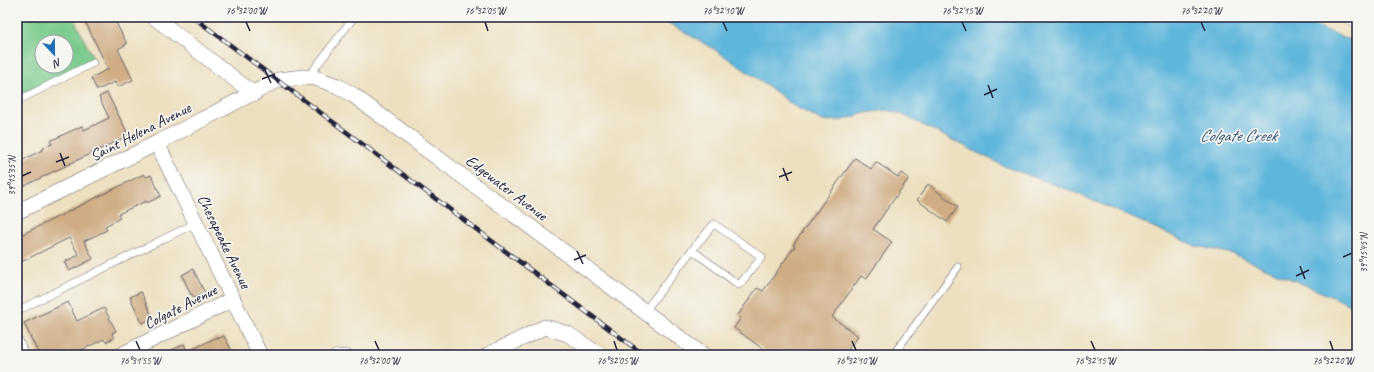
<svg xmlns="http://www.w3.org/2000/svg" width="1374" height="372" font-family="Caveat,sans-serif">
  <rect width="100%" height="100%" fill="#f6f6f2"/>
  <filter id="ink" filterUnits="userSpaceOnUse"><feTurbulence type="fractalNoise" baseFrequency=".025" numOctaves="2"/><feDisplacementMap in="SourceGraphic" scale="8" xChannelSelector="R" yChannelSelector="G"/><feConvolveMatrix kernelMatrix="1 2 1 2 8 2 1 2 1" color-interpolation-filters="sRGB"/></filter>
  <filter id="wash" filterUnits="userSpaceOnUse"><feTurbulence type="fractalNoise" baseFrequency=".012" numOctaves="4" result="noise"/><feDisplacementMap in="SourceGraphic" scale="16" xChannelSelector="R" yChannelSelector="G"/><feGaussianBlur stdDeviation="0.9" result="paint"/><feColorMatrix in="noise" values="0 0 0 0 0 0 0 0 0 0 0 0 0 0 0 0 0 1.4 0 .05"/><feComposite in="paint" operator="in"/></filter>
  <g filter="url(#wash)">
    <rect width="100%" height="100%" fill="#ede0bf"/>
    <path fill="#78ca8b" stroke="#4d7663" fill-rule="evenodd" d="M17,17h56l21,43 -77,37zM42,42h24v24h-24z"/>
    <path fill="#5eb6db" stroke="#406c8b" d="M658,17h636l56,23 7,4v265l-8,-5 -116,-50 -37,-8 -127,-56 -63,-23 -105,-53 -14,-4 -22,3 -21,7 -21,1 -29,-15 -27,-21 -53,-36z"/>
    <g id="blocks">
      <g fill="#cfac83">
        <path d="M83,17h30l14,27 -9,5 15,31 -16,7 -2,-5 -18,8 -6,-12 17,-9z"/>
        <path d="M107,93l20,39h-2l2,4 -105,51 -1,-3 -4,2v-23l27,-14 -1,-1 9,-4 -2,-3 32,-15 2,4 25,-12 -10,-21z"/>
        <path d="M855,158l16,11 5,-7 22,15 3,-4 8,5 -36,51 19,13 -26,37 -5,-3 -29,41 26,19 -14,19h-86l5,-6 -29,-21 7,-10 -3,-3 19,-27 6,3 32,-45 -2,-1z"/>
        <path d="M144,174l2,3 5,-2 10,21 -14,7 -1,-2 -28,13 2,4 -15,8 2,4 -23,11 9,18 -24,12 -5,-9 15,-7 -10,-17 -52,26v-27z"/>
        <path d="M928,184l30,23 -11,15 -30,-22z"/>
        <path d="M193,269l12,24 -11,5 -2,-4 -1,1 -9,-20z"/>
        <path d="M141,292l12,26 -11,5 -12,-26z"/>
        <path d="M68,302l9,19 27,-13 12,23 -4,2 2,5 -8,4 -2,-3 -33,16h-32l-15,-32z"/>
        <path d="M224,336l7,13 -9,5 -1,-2 -6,3h-53l22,-11 3,8 30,-15 1,2z"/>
      </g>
    </g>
  </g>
  <g filter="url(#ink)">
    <use href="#blocks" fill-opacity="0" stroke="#696469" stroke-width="1"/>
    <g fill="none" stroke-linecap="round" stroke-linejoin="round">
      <defs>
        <g id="lane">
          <path d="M1343,17l14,7"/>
          <path d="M308,77l46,-60"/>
          <path d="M17,101l76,-38"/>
          <path d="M17,311l179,-88"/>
          <path d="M644,312l48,-62 22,-26 48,33 -23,28 -47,-35"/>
          <path d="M17,339l2,1 6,15"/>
          <path d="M333,355l4,-2h10l1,2"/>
          <path d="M893,355l65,-88"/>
        </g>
        <g id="street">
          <path d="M154,17l100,77"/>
          <path d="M157,143l103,212"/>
          <path d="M17,212l140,-69 121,-63 26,-3 11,1 23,8 15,9 350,260"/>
          <path d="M121,355l112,-56"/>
          <path d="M488,355l57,-28 23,7 31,21"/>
        </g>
      </defs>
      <use href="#lane" stroke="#696469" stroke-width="8"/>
      <use href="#street" stroke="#696469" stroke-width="16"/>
      <use href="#lane" stroke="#fff" stroke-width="7"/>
      <use href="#street" stroke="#fff" stroke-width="15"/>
      <defs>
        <path id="rail" d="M193,17l451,338"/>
      </defs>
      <use href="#rail" stroke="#22223b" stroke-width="4.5"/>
      <use href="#rail" stroke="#f6f6f2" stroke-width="3" stroke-dasharray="9" stroke-linecap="butt"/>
    </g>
  </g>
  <path fill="none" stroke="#22223b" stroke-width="1.5" d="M246,22l4,9M485,22l3,9M723,22l4,9M962,22l4,9M1201,22l4,9M265,70l6,13M262,79l13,-5M988,85l5,13M984,95l13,-6M60,153l5,13M56,162l13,-5M783,168l5,13M22,176l9,-4M779,177l13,-5M577,251l6,13M1343,257l9,-4M574,260l12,-5M1300,266l5,13M1296,276l13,-6M136,341l4,9M375,341l4,9M614,341l3,9M852,341l4,9M1091,341l4,9M1330,341l3,9"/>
  <g text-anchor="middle" stroke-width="3.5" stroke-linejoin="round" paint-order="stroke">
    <g font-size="16" fill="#22223b" stroke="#f6f6f2">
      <text transform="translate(140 131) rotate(-27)" y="6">Saint Helena Avenue</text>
      <text transform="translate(507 187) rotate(37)" y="6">Edgewater Avenue</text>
      <text transform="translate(225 241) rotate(64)" y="6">Chesapeake Avenue</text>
      <text transform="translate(180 306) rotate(-27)" y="6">Colgate Avenue</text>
    </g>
    <g font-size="17" font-style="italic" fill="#375673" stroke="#f6f6f2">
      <text x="1238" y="141">Colgate Creek</text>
    </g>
  </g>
  <rect width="1374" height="372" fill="none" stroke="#f6f6f2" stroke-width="44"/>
  <g transform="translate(54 54) rotate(158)"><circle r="19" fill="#f6f6f2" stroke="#a1a1a9"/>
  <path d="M0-3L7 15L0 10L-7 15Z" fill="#1f6fb2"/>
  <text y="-6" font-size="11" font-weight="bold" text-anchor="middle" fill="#22223b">N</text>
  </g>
  <rect x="22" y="22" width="1330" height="328" fill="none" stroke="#22223b" stroke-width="1.5"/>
  <g font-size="10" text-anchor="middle" fill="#22223b">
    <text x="246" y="14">76°32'00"W</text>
    <text x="485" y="14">76°32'05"W</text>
    <text x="723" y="14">76°32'10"W</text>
    <text x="962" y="14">76°32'15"W</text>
    <text x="1201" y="14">76°32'20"W</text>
    <text transform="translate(11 176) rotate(-90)" y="4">39°15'35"N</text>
    <text transform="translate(1363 253) rotate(-90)" y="4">39°15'45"N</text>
    <text x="140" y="364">76°31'55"W</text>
    <text x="379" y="364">76°32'00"W</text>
    <text x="617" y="364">76°32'05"W</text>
    <text x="856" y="364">76°32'10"W</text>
    <text x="1095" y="364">76°32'15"W</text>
    <text x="1333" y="364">76°32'20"W</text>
  </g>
</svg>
